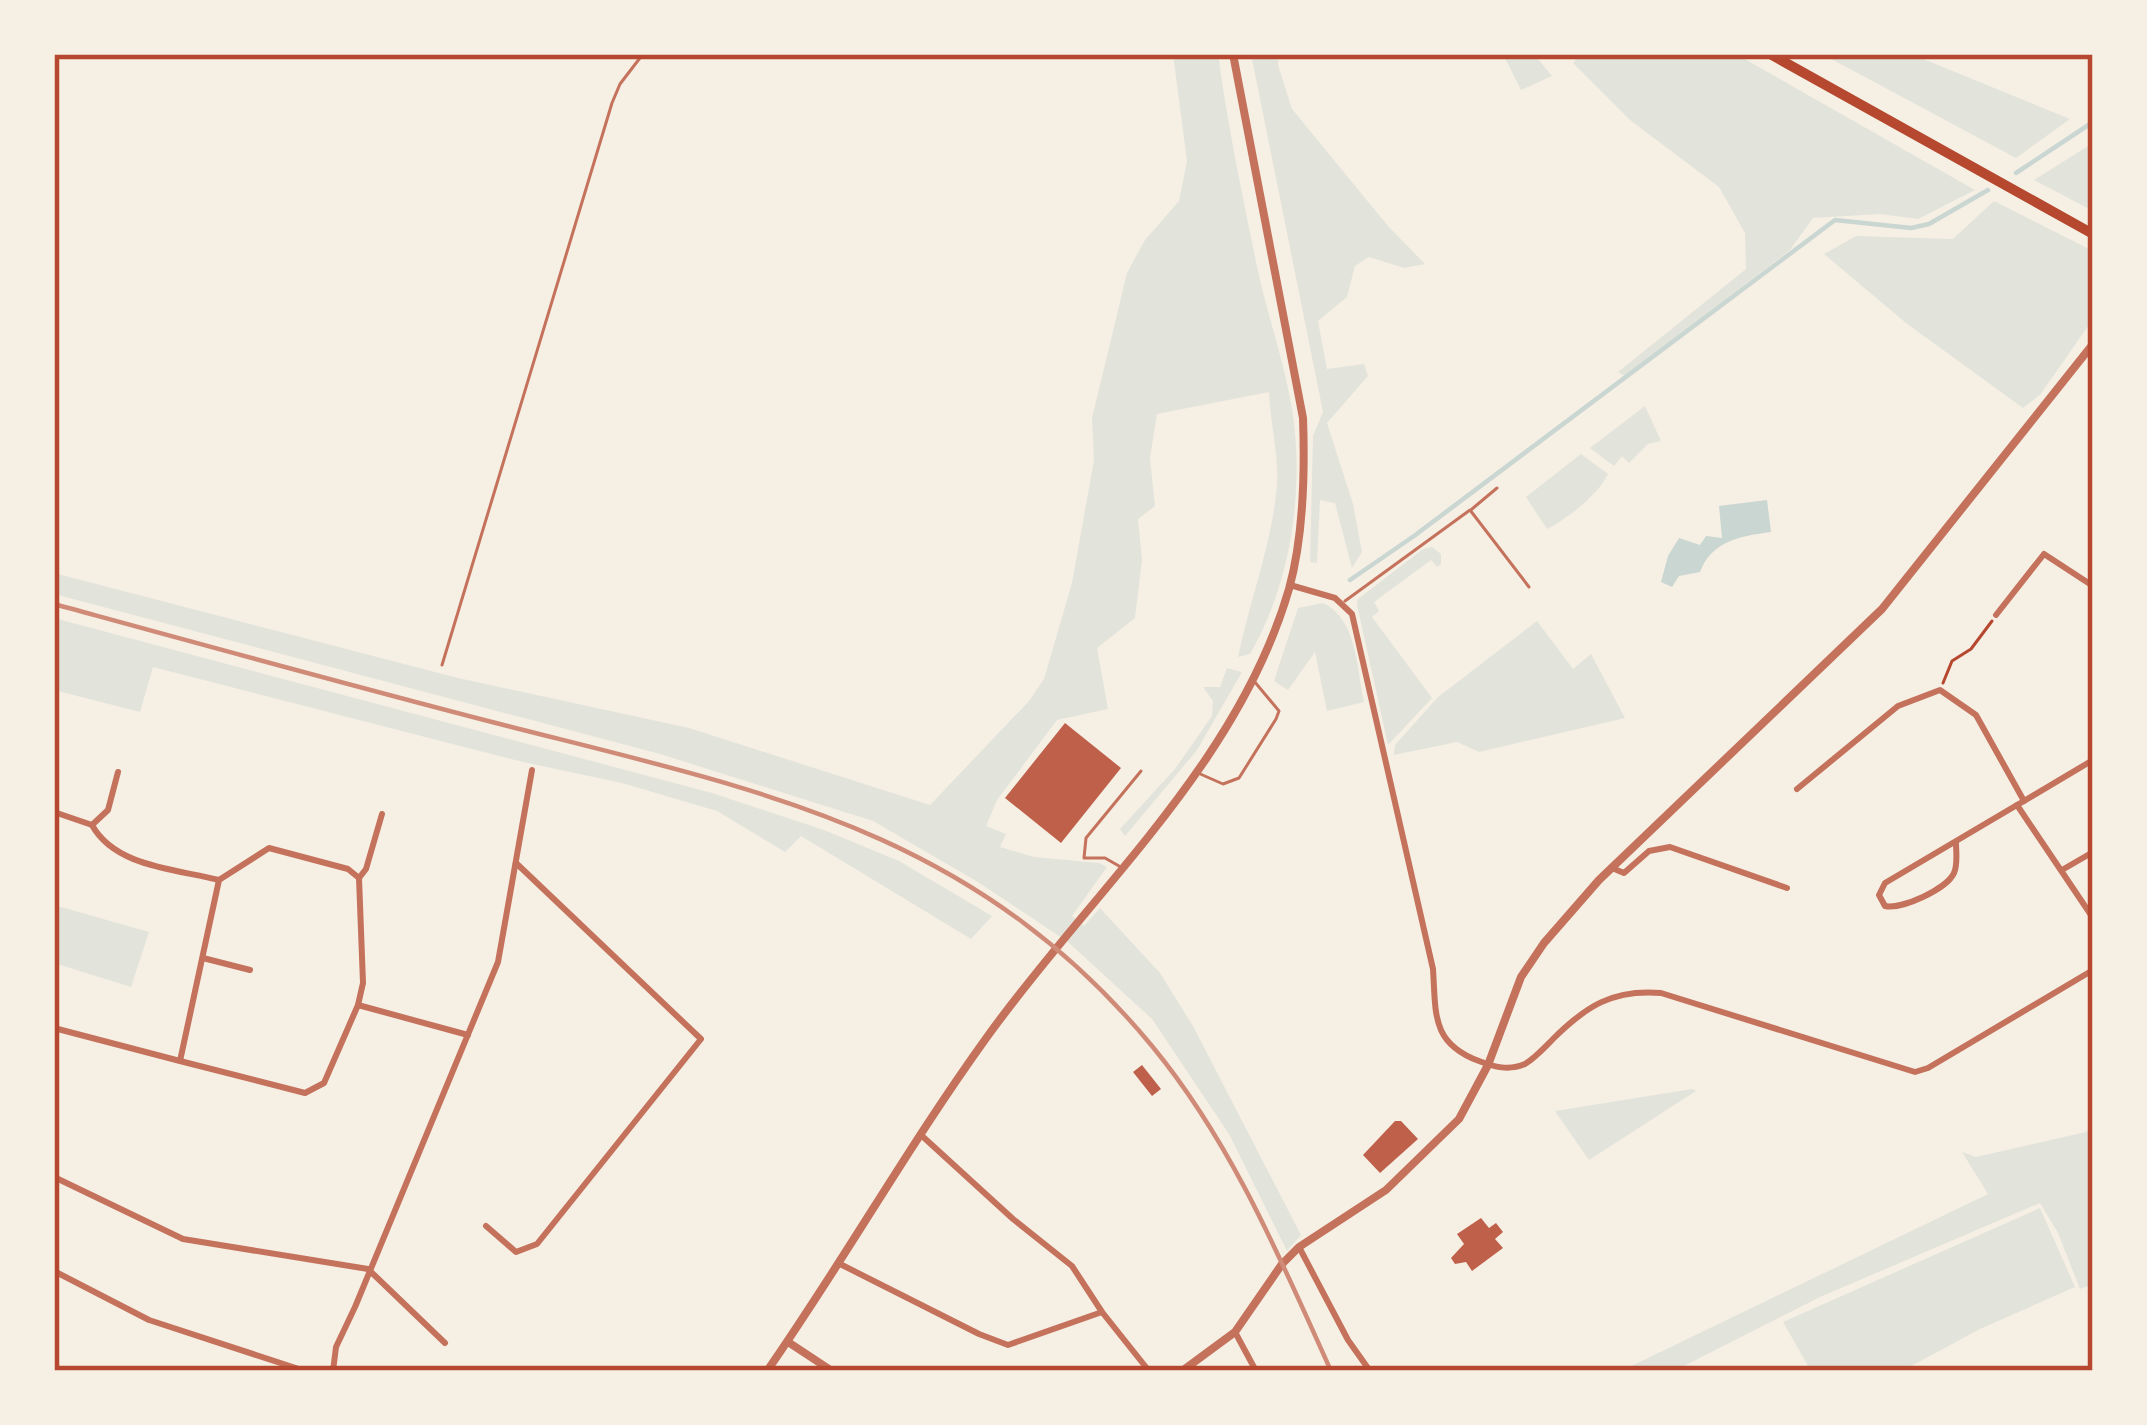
<svg xmlns="http://www.w3.org/2000/svg" width="2147" height="1425" font-family="Barlow,sans-serif">
  <rect width="100%" height="100%" fill="#f6efe4"/>
  <g fill="#e2e4dc">
    <path d="M1173,54h45c10,73 25,145 40,217 11,50 30,102 36,152 9,77 -5,164 -44,231l-12,3c12,-58 34,-113 39,-172 2,-30 -7,-63 -8,-93l-112,22 -7,44 5,48 -17,13 4,41 -7,58 -38,30 11,61 -51,11 -60,80 -11,26 20,8 -6,13 34,10 65,6 8,4 -35,49 12,10 16,-18 60,65 33,53 108,209 -14,16 -58,-117 -77,-115 -84,-77 -90,-60 -105,-61 -213,-67 -606,-160v-21l404,105 231,50 241,77 99,-104 15,-22 28,-96 22,-123 -2,-42 35,-145 18,-33 34,-39 8,-40z"/>
    <path d="M1251,54h28l-1,11 14,44 96,117 37,38 -21,4 -35,-11 -14,9 -8,31 -29,24 9,48 37,-5 4,12 -41,47 26,81 9,48 -10,16 -17,-65 -15,-3 -3,63 -7,-1 3,-126 10,-24z"/>
    <path d="M1503,54h31l18,22 -31,14z"/>
    <path d="M1580,54h156l239,136 -57,29 -38,-5 -67,4 -23,32 -165,126 -7,-4 128,-103 -1,-36 -26,-46 -89,-67 -57,-57z"/>
    <path d="M1822,54h89l159,65 -54,39z"/>
    <path d="M2093,143v68l-59,-31z"/>
    <path d="M1994,201l99,50v68l-53,76 -17,13 -117,-85 -82,-69 32,-18 97,3z"/>
    <path d="M1645,406l16,35 -13,3 -19,19 -7,-7 -8,10 -24,-18z"/>
    <path d="M1581,454l27,20c-10,21 -40,44 -61,55l-21,-32z"/>
    <path d="M1432,547l9,7v10l-4,3 -6,-7 -57,42 5,9 -7,6 60,81 -44,47 -31,-140 1,-6 65,-50z"/>
    <path d="M1323,603c34,15 34,67 41,99l-37,9 -12,-59 -27,38 -14,-9 24,-73z"/>
    <path d="M54,618l658,175 112,37 75,31 93,55 -21,23 -170,-103 -16,16 -68,-41 -95,-28 -99,-21 -370,-95 -13,45 -86,-22z"/>
    <path d="M1537,621l36,48 18,-15 34,64 -146,34 -22,-10 -63,13 1,-10 43,-48z"/>
    <path d="M1227,668l15,4 -45,78 -72,86 -5,-7 55,-60 37,-53 1,-15 -10,-14h17z"/>
    <path d="M54,905l95,27 -18,55 -77,-24z"/>
    <path d="M1692,1089l4,2 -107,69 -34,-49z"/>
    <path d="M2093,1125v159l-13,5 -22,-56 -18,-30 -220,94 -146,74h-53l367,-177 -26,-42 14,5 110,-25z"/>
    <path d="M2040,1208l35,79 -95,42 -78,42h-91l-28,-49z"/>
  </g>
  <path fill="#c9d6d2" d="M1767,500l4,32c-32,4 -60,10 -71,40l-21,4 -7,11 -11,-5 7,-26 11,-18 21,7 6,-9 16,2 -3,-32z"/>
  <g fill="none" stroke-linecap="round" stroke-linejoin="round">
    <g stroke="#c9d6d2" stroke-width="4.5">
      <path d="M2016,173l77,-51"/>
      <path d="M1350,580l64,-44 421,-316 76,8 18,-4 59,-34"/>
    </g>
  </g>
  <g fill="#bf614a">
    <path d="M1065,723l56,45 -60,75 -56,-45z"/>
    <path d="M1142,1065l19,24 -9,7 -19,-24z"/>
    <path d="M1395,1121h6l17,18 -38,34 -17,-18z"/>
    <path d="M1481,1218l8,10 7,-5 7,9 -8,7 8,9 -31,23 -6,-9 -11,2 -4,-6 13,-14 -7,-10z"/>
  </g>
  <g fill="none" stroke-linecap="round" stroke-linejoin="round">
    <path stroke="#b5482f" stroke-width="3" d="M1943,683l9,-22 19,-12 21,-28"/>
    <g stroke="#c5725c" stroke-width="3">
      <path d="M1472,509l25,-21"/>
      <path d="M1345,601l125,-91 59,77"/>
      <path d="M442,665l170,-562 8,-19 23,-30"/>
      <path d="M1198,773l25,11 16,-6 37,-59 3,-8 -25,-30"/>
      <path d="M1119,866l-14,-8h-21l2,-20 55,-67"/>
    </g>
    <g stroke="#c5725c" stroke-width="6">
      <path d="M1290,585l45,13 17,16 81,355c3,45 -2,74 46,92 15,6 30,10 46,3 10,-6 20,-17 28,-25 33,-33 60,-50 108,-46l254,79 13,-4 165,-98"/>
      <path d="M1996,615l48,-61 49,32"/>
      <path d="M1797,789l101,-83 42,-16 36,25 48,86 -7,4"/>
      <path d="M2024,801l69,-41"/>
      <path d="M54,812l38,13c23,42 84,44 127,55"/>
      <path d="M92,825l16,-15 10,-38"/>
      <path d="M1956,843c0,9 2,21 -2,30 -7,16 -53,37 -69,33l-6,-11 6,-12 132,-78 76,113"/>
      <path d="M1612,868l12,5 25,-22 21,-4 117,41"/>
      <path d="M2062,870l31,-18"/>
      <path d="M203,958l47,12"/>
      <path d="M358,1005l110,30"/>
      <path d="M54,1028l126,33 39,-181 50,-32 79,21 11,9"/>
      <path d="M180,1061l125,32 19,-10 34,-78 5,-22 -4,-105 7,-9 16,-55"/>
      <path d="M921,1135l92,84 59,47 30,46 47,59"/>
      <path d="M54,1177l129,62 185,30 77,74"/>
      <path d="M486,1226l30,26 21,-8 164,-205 -185,-176"/>
      <path d="M1299,1247l49,93 22,31"/>
      <path d="M840,1264l139,70 29,11 94,-33"/>
      <path d="M54,1271l95,49 156,51"/>
      <path d="M1235,1332l21,39"/>
      <path d="M333,1371l3,-24 19,-40 143,-345 34,-192"/>
    </g>
    <g stroke="#c5725c" stroke-width="8">
      <path d="M788,1342l44,29"/>
      <path d="M767,1371c76,-109 142,-226 220,-334 104,-145 251,-272 302,-448 15,-54 16,-116 14,-171l-70,-364"/>
      <path d="M1182,1371l53,-39 47,-68 17,-17 87,-57 73,-71 29,-54 33,-88 23,-34 55,-63 283,-271 211,-265"/>
    </g>
    <path stroke="#b5482f" stroke-width="10" d="M1770,54l323,180"/>
    <path stroke="#cf8b77" stroke-width="4.5" d="M54,604c146,40 291,80 438,118 260,67 478,104 660,324 80,97 128,212 179,325"/>
  </g>
  <rect width="2147" height="1425" fill="none" stroke="#f6efe4" stroke-width="114"/>
  <rect x="57" y="57" width="2033" height="1311" fill="none" stroke="#b5482f" stroke-width="4.5"/>
</svg>
